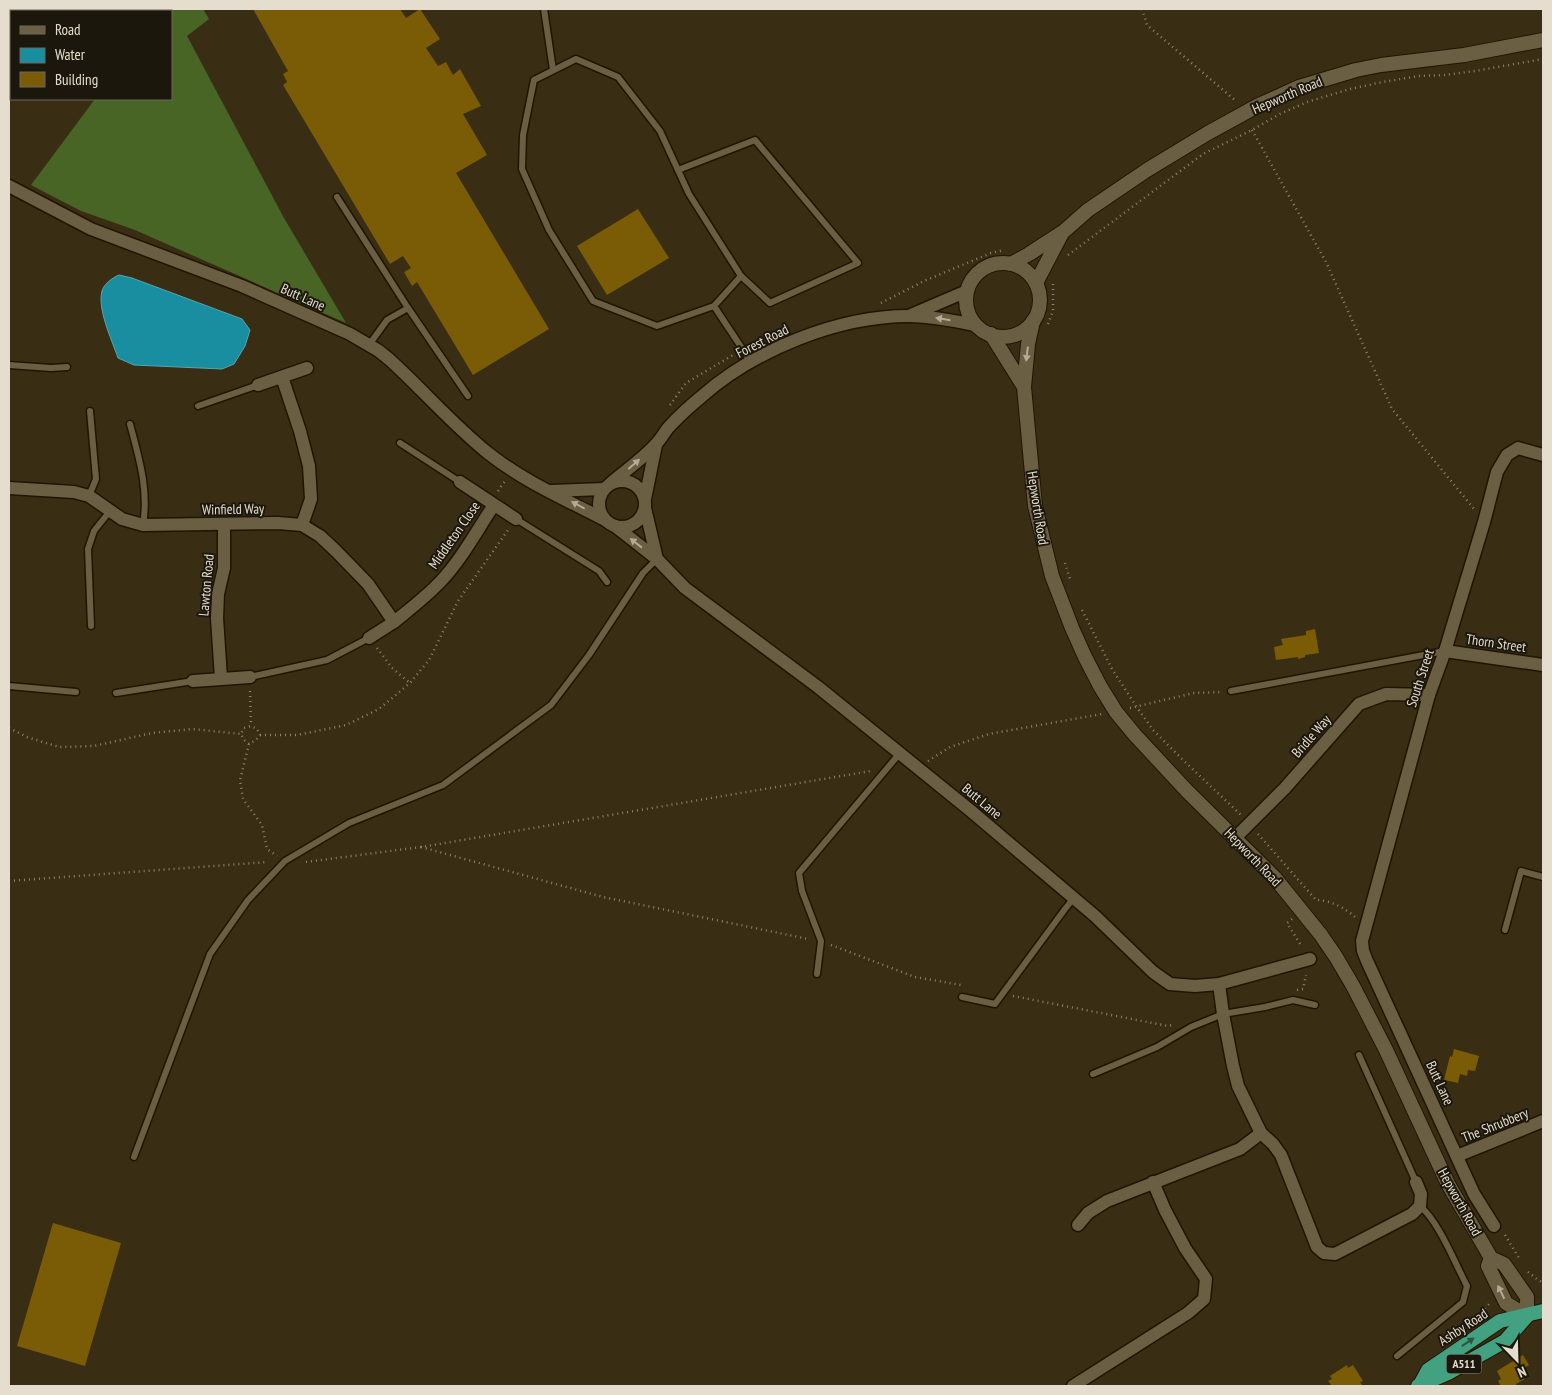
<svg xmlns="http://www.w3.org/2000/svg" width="1552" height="1395" font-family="'PT Sans Narrow',sans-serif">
  <rect width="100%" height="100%" fill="#392e14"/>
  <path fill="#486525" d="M162,9h41l6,10 -22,17 97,182 62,105 -211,-93 -54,-19 -50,-26 64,-86h76v-88h-11z"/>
  <path fill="#188ea0" stroke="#56a6ae" d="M119,275l13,3 110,41 8,11 -5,16 -11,18 -12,5 -88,-4 -16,-7c-6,-18 -21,-49 -16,-67 2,-7 10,-13 17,-16z"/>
  <g fill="#7a5c07">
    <path d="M253,9h147l6,9 14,-9 20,30 -14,9 12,18 8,-4 7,13 7,-6 21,37 -18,8 24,41 -31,18 93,156 -76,46 -56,-93 -5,4 -8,-14 7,-4 -8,-12 -13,8 -107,-179 4,-3 -4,-8 5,-3z"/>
    <path d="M638,209l31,49 -62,37 -30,-49z"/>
    <path d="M1315,629l4,24 -14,2v2l-7,2v-2l-22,3 -2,-13 9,-2 -2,-6 25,-4v-4z"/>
    <path d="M1454,1049l25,7 -4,15 -7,-1 -1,6 -7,-2 -2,9 -14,-3 6,-24 2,1z"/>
    <path d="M53,1223l68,20 -36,123 -68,-20z"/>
    <path d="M1523,1355l6,10 -9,6 5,8 -9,5 1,2h-16l-3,-5 3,-2 -4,-8z"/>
    <path d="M1347,1365l1,3 5,-3 10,16 -3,1 2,3 -30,1 -4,-5 4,-2 -2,-3z"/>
  </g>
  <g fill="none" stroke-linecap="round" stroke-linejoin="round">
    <defs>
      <g id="service">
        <path d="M544,9l9,61"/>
        <path d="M678,170l77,-30 103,123 -88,40 -29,-27"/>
        <path d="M337,197l71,111"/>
        <path d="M714,306l27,-30 -52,-82 -29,-63 -42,-54 -42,-18 -42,21 -11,55 -1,34 27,61 44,71 64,25 57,-20 37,56"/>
        <path d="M369,345l18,-25 21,-12 60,88"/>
        <path d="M9,365l42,3 16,-1"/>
        <path d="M198,406l60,-21"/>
        <path d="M130,424c9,34 19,66 13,101"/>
        <path d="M400,443l60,39"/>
        <path d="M89,496l7,-17 -6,-68"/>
        <path d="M516,519l83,52 8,11"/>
        <path d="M91,626l-3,-77 6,-18 16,-20"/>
        <path d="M250,677l77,-17 42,-22"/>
        <path d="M9,686l67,6"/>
        <path d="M1231,691l214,-40"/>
        <path d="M116,693l77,-12"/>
        <path d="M1505,930l16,-59 22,6"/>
        <path d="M817,974l4,-33 -19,-50 -3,-18 101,-120"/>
        <path d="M962,997l33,7 70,-95 8,-10"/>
        <path d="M1359,1055l57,127"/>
        <path d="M1093,1074l64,-27 34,-20 32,-13 42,-7 28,-7 22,5"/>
        <path d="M134,1157l76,-203 38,-54 37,-39 64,-38 94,-38 108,-80 38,-50 54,-82 14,-14"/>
        <path d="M1397,1356l66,-54 4,-16c-12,-23 -28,-64 -47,-80"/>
      </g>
      <g id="minor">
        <path d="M9,186l82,43 151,57 108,48 29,17 11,9c33,30 63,65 98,93 35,28 77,46 117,67"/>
        <path d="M911,315l56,-24"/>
        <path d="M282,377l18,54 9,35 2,33 -9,26"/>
        <path d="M258,385l49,-17"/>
        <circle cx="622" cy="504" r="23"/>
        <path d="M460,482l56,37"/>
        <path d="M611,483c15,-13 33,-25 46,-40 4,-4 7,-10 11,-15 10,-11 22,-22 33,-31 53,-47 137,-81 208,-81 23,0 45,5 67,9"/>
        <path d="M9,488l65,4 15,4 33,23 21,6 135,-2 24,2 18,11 16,15 32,33 26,38 -25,16"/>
        <path d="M551,491l53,-2"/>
        <path d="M645,499l11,-54"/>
        <path d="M645,508l12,51"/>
        <path d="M615,526l42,33 28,29 133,99 153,124 124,105 58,56 17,12 25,2 24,-2 91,-25"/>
        <path d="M394,622c16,-13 33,-26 47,-41 21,-22 36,-51 53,-76"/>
        <path d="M1445,651l98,14"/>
        <path d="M221,678l-4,-60 1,-24 6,-26v-43"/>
        <path d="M193,681l57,-4"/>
        <path d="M1235,838l50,-50 74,-84 27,-10 43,1"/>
        <path d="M1219,984l4,30 10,52 5,20 23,47 12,11 8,11 36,92 7,6 11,1 77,-40 8,-8 1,-12 -5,-12"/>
        <path d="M1457,1156l86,-35"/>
        <path d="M1078,1225l10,-12 19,-12 133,-52 21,-16"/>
        <path d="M1494,1226l-20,-32 -107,-233 -4,-10 -1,-10 67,-246 16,-44 39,-129 13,-50 10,-17 11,-7 25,7"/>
        <path d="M1073,1386l115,-73 16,-14 2,-20 -21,-31 -20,-38 -12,-28"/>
      </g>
      <g id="tertiary">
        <circle cx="1003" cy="300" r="37"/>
        <path d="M1011,264l18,-10 34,-22 25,-22 59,-40 61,-37 49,-27 42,-19 57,-17 25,-5 83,-10 79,-15"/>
        <path d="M1036,283l25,-48"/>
        <path d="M1033,321l-5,23 -4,43 11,119 17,70 20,52 13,29 15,29 16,26 19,23 52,56 88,87 46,57 15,22 17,29 33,64 62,134 43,74 13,6 23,33v19"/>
        <path d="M991,334l33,53"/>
        <path d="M1491,1258l-3,8 18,37 21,13"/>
      </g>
      <g id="trunk">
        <path d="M1421,1383l7,-13 72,-49 43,-10"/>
        <path d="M1418,1386l32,-14 55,-31 22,-25"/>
      </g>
    </defs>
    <use href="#service" stroke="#201600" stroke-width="9"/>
    <use href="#minor" stroke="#201600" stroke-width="15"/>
    <use href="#tertiary" stroke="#201600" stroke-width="16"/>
    <use href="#trunk" stroke="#201600" stroke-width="16"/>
    <g stroke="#8d846f" stroke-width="2.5" stroke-dasharray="1 4" stroke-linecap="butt">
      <path d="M1142,9l5,16 89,76"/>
      <path d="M1252,130l74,132 66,147 82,100"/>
      <path d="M1068,255l135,-101 49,-24 28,-16 27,-12 43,-13 33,-7 36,-6 26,-1 30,-4 68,-12"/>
      <path d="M881,303l43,-22 67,-28 13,-3"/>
      <path d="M1048,324l5,-13v-28"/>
      <path d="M670,405l16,-22 47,-28"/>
      <path d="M498,491l7,-10"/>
      <path d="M1065,563l5,16"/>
      <path d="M1082,610l30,59 24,37 17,24 31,31 57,54"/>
      <path d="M377,648l15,20 18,15"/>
      <path d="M250,691l1,34"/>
      <path d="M1130,708l64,-15 28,-1"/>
      <path d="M9,728l18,9 32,10 35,-1 58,-13 41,-4 48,5"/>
      <path d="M260,735h37l49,-10 33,-16 31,-26 19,-23 29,-59 50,-71"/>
      <path d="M249,744l-5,-4 -3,-6 3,-6 7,-2 6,3 3,6 -4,5 -7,4 -9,36 3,19 19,26 5,24 10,7"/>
      <path d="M928,761l22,-14 39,-13 113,-20"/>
      <path d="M1258,834l58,66c14,0 29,8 39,17"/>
      <path d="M421,847l182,50 205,42"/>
      <path d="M306,862l115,-15 450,-76"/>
      <path d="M9,881l259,-19"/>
      <path d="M1292,919l-5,4 15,24"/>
      <path d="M831,945l84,32 46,8"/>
      <path d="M1297,990l6,-1 3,-14"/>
      <path d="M1013,996l155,30 4,-1"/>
      <path d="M1505,1235l14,23"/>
      <path d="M1528,1272l9,7 6,4"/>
      <path d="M1475,1320l15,-17"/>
    </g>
    <use href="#service" stroke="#6a5e43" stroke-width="6"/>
    <use href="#minor" stroke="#6a5e43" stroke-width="12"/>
    <use href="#tertiary" stroke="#6a5e43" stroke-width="14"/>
    <use href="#trunk" stroke="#41a180" stroke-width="14"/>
  </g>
  <defs><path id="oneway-solid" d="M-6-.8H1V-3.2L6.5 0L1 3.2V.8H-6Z" transform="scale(1.25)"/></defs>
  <g fill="#b4ab97">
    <use href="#oneway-solid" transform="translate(943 319) rotate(-171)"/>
    <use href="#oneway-solid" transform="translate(1027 354) rotate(97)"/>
    <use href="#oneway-solid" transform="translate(634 464) rotate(-41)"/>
    <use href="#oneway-solid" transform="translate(578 505) rotate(-152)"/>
    <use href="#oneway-solid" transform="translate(636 543) rotate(-142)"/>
    <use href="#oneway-solid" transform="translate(1501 1292) rotate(-116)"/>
  </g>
  <use fill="#2d5540" href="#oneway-solid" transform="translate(1468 1342) rotate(-34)"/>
  <g text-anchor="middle" stroke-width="4" stroke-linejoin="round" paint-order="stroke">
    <rect fill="#1c170c" stroke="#a9a294" stroke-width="1" x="1446.5" y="1354.5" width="35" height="19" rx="4"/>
    <g font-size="12" font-weight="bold" fill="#e5decf">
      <text x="1464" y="1368">A511</text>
    </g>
    <g font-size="14" fill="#e5decf" stroke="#1c170c">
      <text transform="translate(1287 95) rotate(-23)" y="5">Hepworth Road</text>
      <text transform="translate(303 297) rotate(24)" y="5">Butt Lane</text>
      <text transform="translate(762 341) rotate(-27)" y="5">Forest Road</text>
      <text transform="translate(1038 508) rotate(81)" y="5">Hepworth Road</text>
      <text transform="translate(233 509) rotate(-1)" y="5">Winfield Way</text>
      <text transform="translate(454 535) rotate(-55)" y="5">Middleton Close</text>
      <text transform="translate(206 585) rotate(-85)" y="5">Lawton Road</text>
      <text transform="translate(1496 643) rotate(8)" y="5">Thorn Street</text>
      <text transform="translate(1420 678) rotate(-72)" y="5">South Street</text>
      <text transform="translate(1311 736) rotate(-49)" y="5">Bridle Way</text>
      <text transform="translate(982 801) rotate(40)" y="5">Butt Lane</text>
      <text transform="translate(1253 857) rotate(46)" y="5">Hepworth Road</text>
      <text transform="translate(1440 1083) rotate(65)" y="5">Butt Lane</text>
      <text transform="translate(1495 1125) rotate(-22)" y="5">The Shrubbery</text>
      <text transform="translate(1460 1202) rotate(61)" y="5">Hepworth Road</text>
      <text transform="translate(1463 1327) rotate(-33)" y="5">Ashby Road</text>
    </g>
  </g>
  <rect width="1552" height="1395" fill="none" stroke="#e5decf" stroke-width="20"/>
  <rect x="10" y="10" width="162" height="90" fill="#1c170c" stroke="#6c675a"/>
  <rect x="20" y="26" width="25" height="8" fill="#6a5e43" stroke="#6c675a"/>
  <text x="55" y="35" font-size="15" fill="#e5decf">Road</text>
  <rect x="20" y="48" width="25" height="15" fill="#188ea0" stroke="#6c675a"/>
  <text x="55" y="60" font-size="15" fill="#e5decf">Water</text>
  <rect x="20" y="72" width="25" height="15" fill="#7a5c07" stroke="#6c675a"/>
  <text x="55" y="85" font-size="15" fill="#e5decf">Building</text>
  <g transform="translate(1517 1360) rotate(157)" stroke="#1c170c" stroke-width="4" paint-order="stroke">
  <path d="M0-4L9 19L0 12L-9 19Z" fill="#e5decf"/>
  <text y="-8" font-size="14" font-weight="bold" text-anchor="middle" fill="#e5decf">N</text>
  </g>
</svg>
